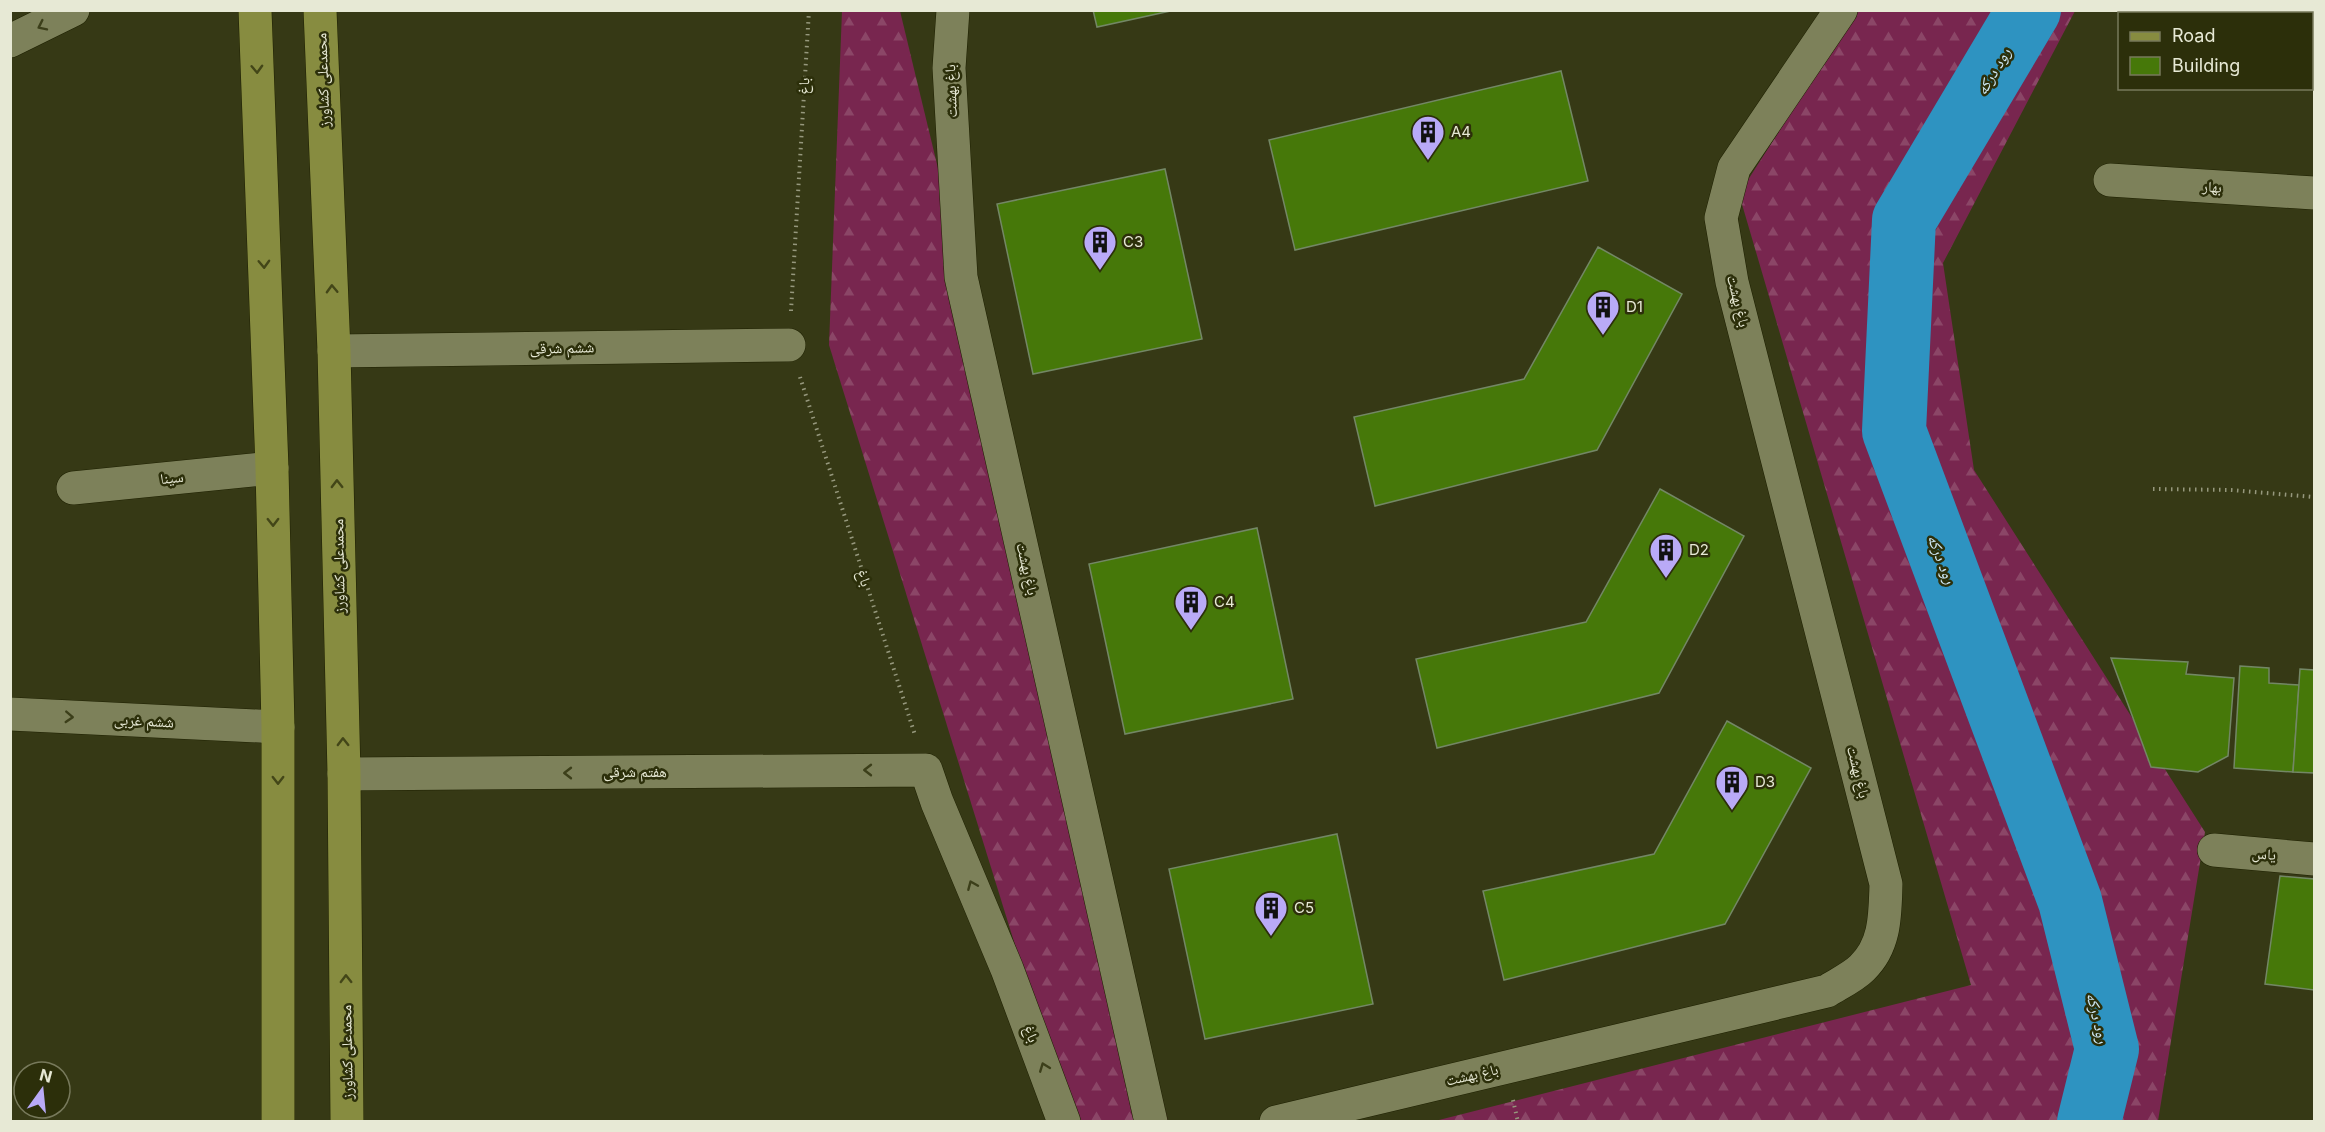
<svg xmlns="http://www.w3.org/2000/svg" width="2325" height="1132" font-family="Inter,'Noto Naskh Arabic',sans-serif">
  <defs>
    <pattern id="forest-firs" width="22" height="20" patternUnits="userSpaceOnUse" patternTransform="scale(1.5)"><rect width="22" height="20" fill="#78264f"/><path d="M5 1l3.5 6h-7zM16 11l3.5 6h-7z" fill="#8b4667"/></pattern>
  </defs>
  <rect width="100%" height="100%" fill="#363915"/>
  <g fill="url(#forest-firs)">
    <path d="M842,11h58l268,1110h-95l-48,-144 -196,-632z"/>
    <path d="M1856,11h219l-132,252 31,207 231,362 -47,289 -727,1 540,-137 -232,-791z"/>
  </g>
  <g fill="none" stroke-linecap="round" stroke-linejoin="round">
    <path stroke="#2e93c1" stroke-width="64" d="M2029,10l-125,210 -10,211 176,470 37,148 -18,73"/>
  </g>
  <g fill="#467809" stroke="#738765" stroke-width="1.5">
    <path d="M1093,10h82l-78,17z"/>
    <path d="M1561,71l27,110 -293,69 -26,-110z"/>
    <path d="M1165,169l37,170 -169,35 -36,-170z"/>
    <path d="M1598,247l84,47 -85,156 -222,56 -21,-89 170,-38z"/>
    <path d="M1660,489l84,47 -85,157 -222,55 -21,-89 170,-37z"/>
    <path d="M1257,528l36,171 -168,35 -36,-170z"/>
    <path d="M2111,658l77,4 -2,12 48,4 -6,78 -30,16 -47,-5z"/>
    <path d="M2240,666l29,2v15l30,2 -6,87 -59,-4z"/>
    <path d="M2300,669l14,1v103l-21,-1z"/>
    <path d="M1727,721l84,47 -86,156 -221,56 -21,-89 171,-37z"/>
    <path d="M1337,834l36,170 -168,35 -36,-170z"/>
    <path d="M2280,876l34,3v111l-49,-6z"/>
  </g>
  <g fill="none" stroke-linecap="round" stroke-linejoin="round">
    <defs>
      <g id="minor">
        <path d="M953,10l-4,58 12,209 190,845"/>
        <path d="M10,41l63,-31"/>
        <path d="M2110,180l204,13"/>
        <path d="M334,351l455,-6"/>
        <path d="M73,488l199,-20"/>
        <path d="M10,714l268,13"/>
        <path d="M344,774l582,-4 11,32 70,167 57,153"/>
        <path d="M2214,850l100,9"/>
        <path d="M1276,1122l551,-131c11,-7 26,-14 35,-23 24,-23 23,-54 24,-84l-154,-602 -11,-64 13,-50 107,-158"/>
      </g>
      <g id="major">
        <path d="M255,10l17,458 6,259v395"/>
        <path d="M320,10l14,341 10,423 3,348"/>
      </g>
    </defs>
    <use href="#minor" stroke="#1e2000" stroke-width="34"/>
    <use href="#major" stroke="#1e2000" stroke-width="34"/>
    <g stroke="#96987d" stroke-width="4" stroke-dasharray="1.5 4.5" stroke-linecap="butt">
      <path d="M791,311l18,-301"/>
      <path d="M800,377l115,358"/>
      <path d="M2153,489l78,1 83,7"/>
      <path d="M1513,1100l5,22"/>
    </g>
    <use href="#minor" stroke="#7d815a" stroke-width="33"/>
    <use href="#major" stroke="#878c40" stroke-width="33"/>
  </g>
  <defs><path id="oneway-chevron" d="M-2-3.5L2.5 0L-2 3.5" fill="none" stroke-width="1.6" stroke-linecap="round" stroke-linejoin="round" transform="scale(1.5)"/></defs>
  <g stroke="#3c3f1a">
    <use href="#oneway-chevron" transform="translate(42 26) rotate(154)"/>
    <use href="#oneway-chevron" transform="translate(69 717) rotate(3)"/>
    <use href="#oneway-chevron" transform="translate(868 770) rotate(180)"/>
    <use href="#oneway-chevron" transform="translate(568 773) rotate(180)"/>
    <use href="#oneway-chevron" transform="translate(972 885) rotate(-113)"/>
    <use href="#oneway-chevron" transform="translate(1044 1067) rotate(-111)"/>
  </g>
  <g stroke="#434618">
    <use href="#oneway-chevron" transform="translate(257 69) rotate(88)"/>
    <use href="#oneway-chevron" transform="translate(264 264) rotate(88)"/>
    <use href="#oneway-chevron" transform="translate(332 289) rotate(-92)"/>
    <use href="#oneway-chevron" transform="translate(337 484) rotate(-91)"/>
    <use href="#oneway-chevron" transform="translate(273 522) rotate(89)"/>
    <use href="#oneway-chevron" transform="translate(343 742) rotate(-91)"/>
    <use href="#oneway-chevron" transform="translate(278 780) rotate(90)"/>
    <use href="#oneway-chevron" transform="translate(346 979) rotate(-91)"/>
  </g>
  <defs>
    <symbol id="building-pin" viewBox="-11 -11 22 30"><path d="M0 17L-7.5 6A9.5 9.5 0 1 1 7.5 6Z" fill="#b9aaf7" stroke="#2c2f0a"/><path d="M-4-6H4V6H1V3H-1V6H-4ZM-2.5-4.3h1.7v1.8h-1.7ZM.8-4.3h1.7v1.8H.8ZM-2.5-1h1.7V.8h-1.7ZM.8-1h1.7V.8H.8Z" fill="#111"/></symbol>
  </defs>
  <g fill-rule="evenodd">
    <use href="#building-pin" x="1409" y="113" width="38" height="52"/>
    <use href="#building-pin" x="1081" y="223" width="38" height="52"/>
    <use href="#building-pin" x="1584" y="288" width="38" height="52"/>
    <use href="#building-pin" x="1647" y="531" width="38" height="52"/>
    <use href="#building-pin" x="1172" y="583" width="38" height="52"/>
    <use href="#building-pin" x="1713" y="763" width="38" height="52"/>
    <use href="#building-pin" x="1252" y="889" width="38" height="52"/>
  </g>
  <g text-anchor="middle" stroke-width="5" stroke-linejoin="round" paint-order="stroke">
    <g font-size="15" fill="#e7e9d5" stroke="#2c2f0a">
      <text transform="translate(323 80) rotate(-92)" y="5">محمدعلی کشاورز</text>
      <text transform="translate(804 86) rotate(-87)" y="5">باغ</text>
      <text transform="translate(951 91) rotate(-92)" y="5">باغ بهشت</text>
      <text transform="translate(2212 187) rotate(4)" y="5">بهار</text>
      <text transform="translate(1738 301) rotate(76)" y="5">باغ بهشت</text>
      <text transform="translate(562 348) rotate(-1)" y="5">ششم شرقی</text>
      <text transform="translate(172 478) rotate(-6)" y="5">سینا</text>
      <text transform="translate(339 566) rotate(-91)" y="5">محمدعلی کشاورز</text>
      <text transform="translate(1027 569) rotate(77)" y="5">باغ بهشت</text>
      <text transform="translate(864 578) rotate(72)" y="5">باغ</text>
      <text transform="translate(144 721) rotate(3)" y="5">ششم غربی</text>
      <text x="635" y="777">هفتم شرقی</text>
      <text transform="translate(1858 772) rotate(76)" y="5">باغ بهشت</text>
      <text transform="translate(2264 854) rotate(5)" y="5">یاس</text>
      <text transform="translate(1031 1034) rotate(69)" y="5">باغ</text>
      <text transform="translate(347 1052) rotate(-91)" y="5">محمدعلی کشاورز</text>
      <text transform="translate(1472 1075) rotate(-13)" y="5">باغ بهشت</text>
    </g>
    <g font-size="15" fill="#e7e9d5" stroke="#2c2f0a" text-anchor="start">
      <text x="1451" y="137">A4</text>
      <text x="1123" y="247">C3</text>
      <text x="1626" y="312">D1</text>
      <text x="1689" y="555">D2</text>
      <text x="1214" y="607">C4</text>
      <text x="1755" y="787">D3</text>
      <text x="1294" y="913">C5</text>
    </g>
    <g font-size="16" font-style="italic" fill="#cee8f7" stroke="#2c2f0a">
      <text transform="translate(1993 71) rotate(-59)" y="6">رود درکه</text>
      <text transform="translate(1942 559) rotate(69)" y="6">رود درکه</text>
      <text transform="translate(2098 1018) rotate(77)" y="6">رود درکه</text>
    </g>
  </g>
  <rect width="2325" height="1132" fill="none" stroke="#e7e9d5" stroke-width="24"/>
  <rect x="2118" y="12" width="195" height="78" fill="#2c2f0a" stroke="#77795b" stroke-width="1.5"/>
  <rect x="2130" y="32" width="30" height="9" fill="#878c40" stroke="#77795b" stroke-width="1.5"/>
  <text x="2172" y="42" font-size="18" fill="#e7e9d5">Road</text>
  <rect x="2130" y="57" width="30" height="18" fill="#467809" stroke="#77795b" stroke-width="1.5"/>
  <text x="2172" y="72" font-size="18" fill="#e7e9d5">Building</text>
  <g transform="translate(42 1090) rotate(15)"><circle r="28" fill="#2c2f0a" stroke="#77795b" stroke-width="1.5"/>
  <path d="M0-4.5L10 22L0 15L-10 22Z" fill="#b9aaf7"/>
  <text y="-9" font-size="16" font-weight="bold" text-anchor="middle" fill="#e7e9d5">N</text>
  </g>
</svg>
